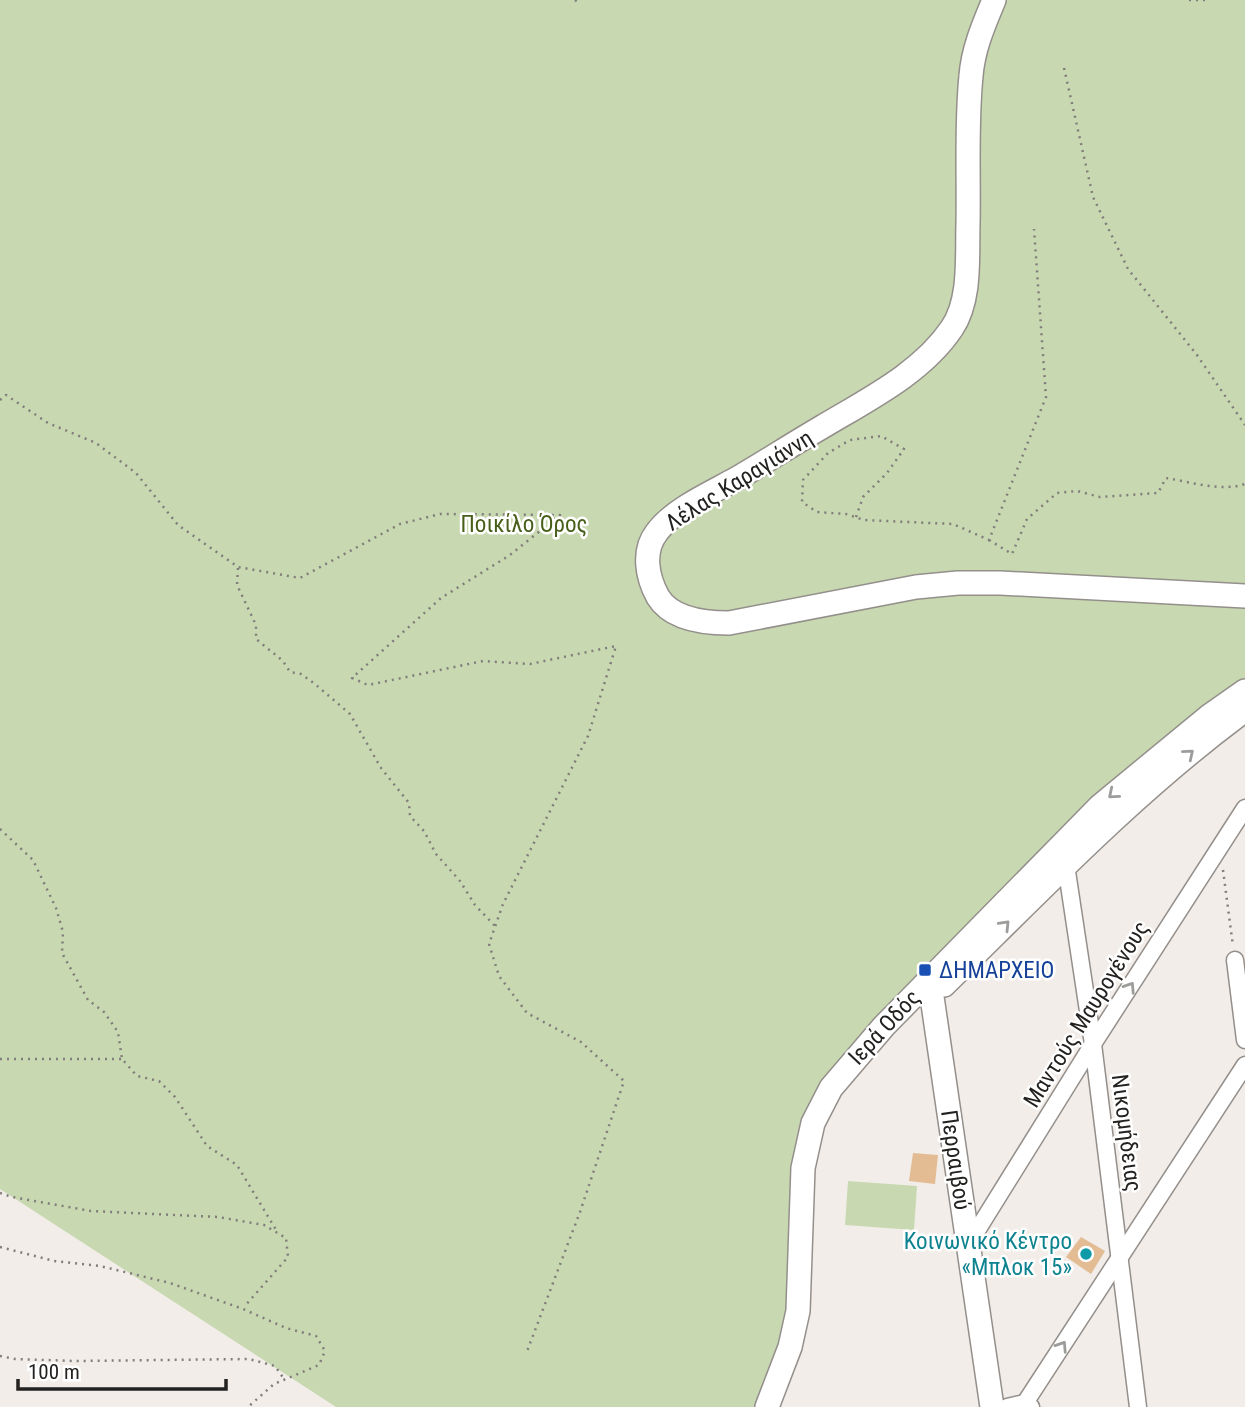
<svg xmlns="http://www.w3.org/2000/svg" width="1245" height="1407" font-family="'Roboto Condensed',sans-serif">
  <rect width="100%" height="100%" fill="#f2ede8"/>
  <g fill="#c8d9b2">
    <path d="M0,0h1245v684l-417,402 -39,235 -30,86h-423l-336,-218z"/>
    <path d="M848,1181l69,5 -3,44 -69,-5z"/>
  </g>
  <g fill="#e3bc94">
    <path d="M913,1153l25,2 -3,29 -26,-3z"/>
    <path d="M1081,1237l24,14 -14,23 -25,-17z"/>
  </g>
  <g fill="none" stroke-linecap="round" stroke-linejoin="round">
    <defs>
      <g id="street">
        <path d="M1066,865l27,179 45,363"/>
        <path d="M1235,960l10,80"/>
        <path d="M968,1245l125,-201 152,-236"/>
        <path d="M1025,1403l220,-338"/>
        <path d="M1007,1407l18,-4 6,4"/>
      </g>
      <g id="secondary">
        <path d="M994,0c-10,24 -21,49 -23,76 -5,49 -2,99 -3,148 -1,33 3,76 -16,104 -30,45 -85,72 -130,99 -29,17 -57,35 -86,52 -25,14 -62,30 -79,53 -15,19 -10,45 1,65 14,23 47,26 71,26l187,-36 42,-4h42l245,13"/>
        <path d="M944,985c97,-95 191,-194 301,-275"/>
        <path d="M932,997l60,410"/>
        <path d="M767,1407l23,-60 8,-36 5,-143 10,-45 18,-35 53,-62 216,-220 108,-89 37,-26"/>
      </g>
    </defs>
    <use href="#street" stroke="#948f8b" stroke-width="19"/>
    <use href="#secondary" stroke="#948f8b" stroke-width="26"/>
    <g stroke="#807d7a" stroke-width="2.5" stroke-dasharray="2 5" stroke-linecap="butt">
      <path d="M575,0l3,2"/>
      <path d="M1189,0h19"/>
      <path d="M1064,68l29,129 35,72 69,86 48,70"/>
      <path d="M0,400l6,-5 42,28 48,20 40,30 42,52 60,42 62,11 100,-54 40,-10 120,1 -50,40 -69,43 -89,80 16,7 115,-24 47,3 86,-18 -28,90 -85,168 -14,40 10,32 28,37 54,29 43,39 -44,131 -54,142"/>
      <path d="M856,517l7,-20 24,-24 17,-24 -23,-13 -31,4 -22,13 -25,27 -1,22 15,10 29,2 18,6 89,4 36,16 57,-143 -12,-168"/>
      <path d="M989,540l23,14 15,-35 30,-26 20,-2 23,6 58,-4 8,-15c25,4 55,14 79,6"/>
      <path d="M238,568l-1,17 19,40v14l27,22 7,11 11,2 14,10 35,30 31,54 28,35 1,13 14,15 12,23 24,27 15,24 20,21"/>
      <path d="M0,829l33,31 23,48 7,24 -1,21 26,47 16,12 14,20 4,27 15,17 22,5 16,16 32,49 30,19 41,68"/>
      <path d="M1223,870l10,76"/>
      <path d="M0,1059h122"/>
      <path d="M0,1193l12,4 79,14 127,6 46,8 22,13 2,19 -44,50"/>
      <path d="M0,1247l54,14 46,5 70,17 73,26 43,19 30,8 9,15 -6,14 -45,19 -26,23"/>
      <path d="M0,1356l15,3 60,2 174,-2 26,7 9,13"/>
    </g>
    <use href="#street" stroke="#fff" stroke-width="16"/>
    <use href="#secondary" stroke="#fff" stroke-width="23"/>
  </g>
  <defs><path id="oneway-chevron" d="M-2-3.5L2.5 0L-2 3.5" fill="none" stroke-width="1.6" stroke-linecap="round" stroke-linejoin="round" transform="scale(1.75)"/></defs>
  <g stroke="#9c9c9b">
    <use href="#oneway-chevron" transform="translate(1189 754) rotate(-40)"/>
    <use href="#oneway-chevron" transform="translate(1113 794) rotate(140)"/>
    <use href="#oneway-chevron" transform="translate(1005 925) rotate(-46)"/>
    <use href="#oneway-chevron" transform="translate(1130 987) rotate(-57)"/>
    <use href="#oneway-chevron" transform="translate(1062 1346) rotate(-57)"/>
  </g>
  <rect fill="#1a4fb4" stroke="#fff" stroke-width="2.5" x="918" y="963" width="14" height="14" rx="3.5"/>
  <circle fill="#0f9aa8" stroke="#fff" stroke-width="2.5" cx="1086" cy="1254" r="7"/>
  <g text-anchor="middle" stroke-width="5" stroke-linejoin="round" paint-order="stroke">
    <g font-size="23" fill="#232220" stroke="#fff">
      <text transform="translate(739 480) rotate(-32)" y="8">Λέλας Καραγιάννη</text>
      <text transform="translate(1086 1014) rotate(-58)" y="8">Μαντούς Μαυρογένους</text>
      <text transform="translate(884 1027) rotate(-47)" y="8">Ιερά Οδός</text>
      <text transform="translate(1127 1133) rotate(83)" y="8">Νικομήδειας</text>
      <text transform="translate(956 1160) rotate(82)" y="8">Περραιβού</text>
    </g>
    <g font-size="23" fill="#475f19" stroke="#fff">
      <text x="524" y="532">Ποικίλο Όρος</text>
    </g>
    <g font-size="23" fill="#164399" stroke="#fff" text-anchor="start">
      <text x="939" y="978">ΔΗΜΑΡΧΕΙΟ</text>
    </g>
    <g font-size="23" fill="#0d838f" stroke="#fff" text-anchor="end">
      <text x="1072" y="1249">Κοινωνικό Κέντρο<tspan x="1072" dy="26">«Μπλοκ 15»</tspan></text>
    </g>
  </g>
  <path d="M18 1379v10h208v-10" fill="none" stroke="#232220" stroke-width="3.5"/>
  <text x="28" y="1379" font-size="21" fill="#232220" stroke="#ffffff" stroke-width="5" paint-order="stroke">100 m</text>
</svg>
